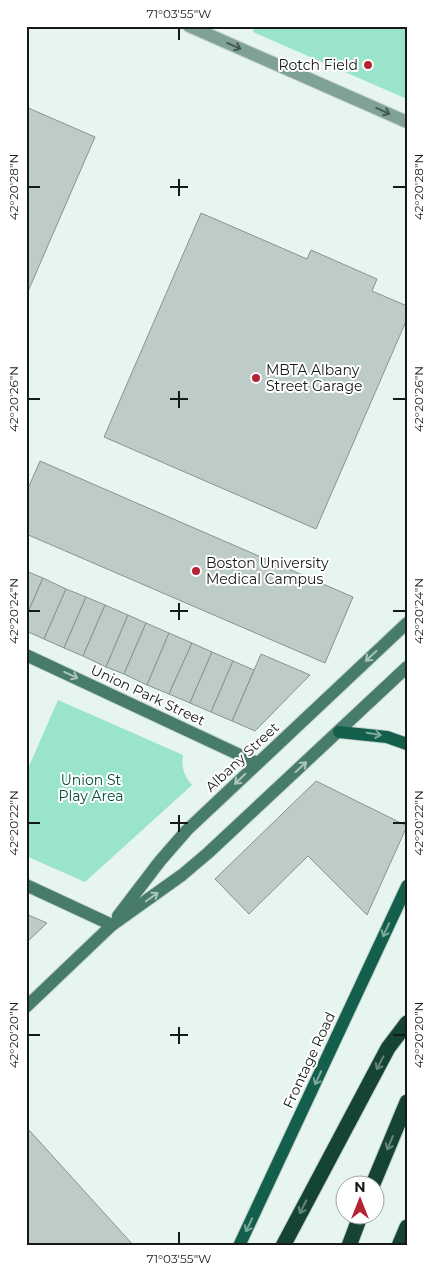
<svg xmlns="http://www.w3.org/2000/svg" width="433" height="1272" font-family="Montserrat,sans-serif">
  <rect width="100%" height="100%" fill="#e7f5f0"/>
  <g fill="#9ae4cb">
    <path d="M255,26h152v73l-154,-67z"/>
    <path d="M58,700l125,55c-2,12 1,21 9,30l-107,97 -59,-26v-83z"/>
  </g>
  <g fill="#beccc7" stroke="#87948f">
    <path d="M26,107l69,30 -69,159z"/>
    <path d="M201,213l106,46 4,-9 66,29 -5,12 35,15v13l-91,210 -212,-92z"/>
    <path d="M40,461l313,136 -28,66 -299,-129v-41z"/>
    <path d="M26,571l17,7 -17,39z"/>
    <path d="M43,578l23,11 -22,50 -18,-8v-14z"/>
    <path d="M66,589l20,8 -22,51 -20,-9z"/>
    <path d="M86,597l19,8 -22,51 -19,-8z"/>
    <path d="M105,605l23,10 -22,52 -23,-11z"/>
    <path d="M128,615l18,8 -22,51 -18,-7z"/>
    <path d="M146,623l23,10 -22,52 -23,-11z"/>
    <path d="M169,633l23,10 -23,51 -22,-9z"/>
    <path d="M192,643l20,9 -22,51 -21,-9z"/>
    <path d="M212,652l21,9 -22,51 -21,-9z"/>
    <path d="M261,654l49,21 -55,56 -23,-10z"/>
    <path d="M233,661l21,9 -22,51 -21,-9z"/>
    <path d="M316,781l91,45 -40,89 -59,-59 -59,58 -34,-35z"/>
    <path d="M26,914l21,9 -21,20z"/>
    <path d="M29,1130l105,116h-108v-114z"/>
  </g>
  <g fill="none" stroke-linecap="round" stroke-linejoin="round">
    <defs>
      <path id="street" d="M189,26l218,96"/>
      <g id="secondary">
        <path d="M26,655l231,108"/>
        <path d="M26,885l86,40"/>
        <path d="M118,916l42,-55 27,-31 220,-207"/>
        <path d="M26,1007l86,-82 70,-50 26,-22 199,-186"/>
      </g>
      <g id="primary">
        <path d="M339,732l48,5 20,7"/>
        <path d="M239,1246l168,-360"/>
      </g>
      <g id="highway">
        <path d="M373,1184l34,-82"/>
        <path d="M283,1246l105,-198 19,-25"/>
        <path d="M349,1246l12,-32"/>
        <path d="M399,1246l8,-19"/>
      </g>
    </defs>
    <use href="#street" stroke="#c5d2cd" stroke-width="14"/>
    <use href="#secondary" stroke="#c5d2cd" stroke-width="14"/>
    <use href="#primary" stroke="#c5d2cd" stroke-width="14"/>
    <use href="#highway" stroke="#c5d2cd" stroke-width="17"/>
    <use href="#street" stroke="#80a296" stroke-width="12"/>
    <use href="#secondary" stroke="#477b6b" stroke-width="12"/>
    <use href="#primary" stroke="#145f4c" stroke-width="12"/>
    <use href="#highway" stroke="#154336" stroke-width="15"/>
  </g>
  <defs><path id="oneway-shaft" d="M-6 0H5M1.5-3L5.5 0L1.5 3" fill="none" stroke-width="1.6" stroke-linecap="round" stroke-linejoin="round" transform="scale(1.25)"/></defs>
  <g stroke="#455751">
    <use href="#oneway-shaft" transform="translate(234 46) rotate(24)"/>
    <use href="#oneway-shaft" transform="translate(383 111) rotate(24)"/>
  </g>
  <g stroke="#acc4bc">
    <use href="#oneway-shaft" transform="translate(371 656) rotate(137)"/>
    <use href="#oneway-shaft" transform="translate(71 675) rotate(25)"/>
    <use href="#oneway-shaft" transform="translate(301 767) rotate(-43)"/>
    <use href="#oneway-shaft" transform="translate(240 779) rotate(136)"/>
    <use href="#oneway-shaft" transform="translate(152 897) rotate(-35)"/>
  </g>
  <g stroke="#7ea79d">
    <use href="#oneway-shaft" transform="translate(374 734) rotate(9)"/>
    <use href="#oneway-shaft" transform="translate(386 930) rotate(115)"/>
    <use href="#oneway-shaft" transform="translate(318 1078) rotate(115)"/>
    <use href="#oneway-shaft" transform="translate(249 1225) rotate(115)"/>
  </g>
  <g stroke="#67857c">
    <use href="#oneway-shaft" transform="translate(380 1063) rotate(118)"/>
    <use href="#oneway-shaft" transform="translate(390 1143) rotate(112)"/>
    <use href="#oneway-shaft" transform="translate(303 1207) rotate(117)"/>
  </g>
  <path fill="none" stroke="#151a18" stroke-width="2" d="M179,28v12M179,179v17M28,187h12M170,187h18M393,187h13M179,391v17M28,399h12M170,399h18M393,399h13M179,603v17M28,611h12M170,611h18M393,611h13M179,815v17M28,823h12M170,823h18M393,823h13M179,1027v17M28,1035h12M170,1035h18M393,1035h13M179,1232v12"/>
  <g fill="#b52434" stroke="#fff" stroke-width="2">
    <circle cx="368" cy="65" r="5"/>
    <circle cx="256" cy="378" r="5"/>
    <circle cx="196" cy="571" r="5"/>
  </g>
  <g text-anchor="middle" stroke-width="4" stroke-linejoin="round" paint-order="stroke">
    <g font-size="14" fill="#151a18" stroke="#fff" text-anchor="start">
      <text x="358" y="70" text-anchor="end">Rotch Field</text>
      <text x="266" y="375">MBTA Albany<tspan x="266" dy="16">Street Garage</tspan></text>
      <text x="206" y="568">Boston University<tspan x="206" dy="16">Medical Campus</tspan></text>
    </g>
    <g font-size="14" fill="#151a18" stroke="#fff">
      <text transform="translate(148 695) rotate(25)" y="5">Union Park Street</text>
      <text transform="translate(242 757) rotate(-43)" y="5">Albany Street</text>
      <text transform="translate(309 1060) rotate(-65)" y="5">Frontage Road</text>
    </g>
    <g font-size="14" fill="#004b3a" stroke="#fff">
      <text x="91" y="785">Union St<tspan x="91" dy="16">Play Area</tspan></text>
    </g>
  </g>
  <rect width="433" height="1272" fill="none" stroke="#ffffff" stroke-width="55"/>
  <g transform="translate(360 1200)"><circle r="24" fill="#ffffff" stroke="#a1a3a3"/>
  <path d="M0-4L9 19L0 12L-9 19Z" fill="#b52434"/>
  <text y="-8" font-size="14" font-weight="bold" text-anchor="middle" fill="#151a18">N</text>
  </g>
  <rect x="28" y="28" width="378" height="1216" fill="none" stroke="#151a18" stroke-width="2"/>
  <g font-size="12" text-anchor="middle" fill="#151a18">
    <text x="179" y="18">71°03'55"W</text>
    <text transform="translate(14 187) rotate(-90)" y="4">42°20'28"N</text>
    <text transform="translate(419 187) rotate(-90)" y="4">42°20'28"N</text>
    <text transform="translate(14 399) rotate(-90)" y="4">42°20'26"N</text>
    <text transform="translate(419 399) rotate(-90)" y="4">42°20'26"N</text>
    <text transform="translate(14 611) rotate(-90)" y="4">42°20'24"N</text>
    <text transform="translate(419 611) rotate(-90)" y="4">42°20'24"N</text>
    <text transform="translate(14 823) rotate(-90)" y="4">42°20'22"N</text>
    <text transform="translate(419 823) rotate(-90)" y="4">42°20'22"N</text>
    <text transform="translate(14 1035) rotate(-90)" y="4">42°20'20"N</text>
    <text transform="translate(419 1035) rotate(-90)" y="4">42°20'20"N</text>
    <text x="179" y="1263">71°03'55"W</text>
  </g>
</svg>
